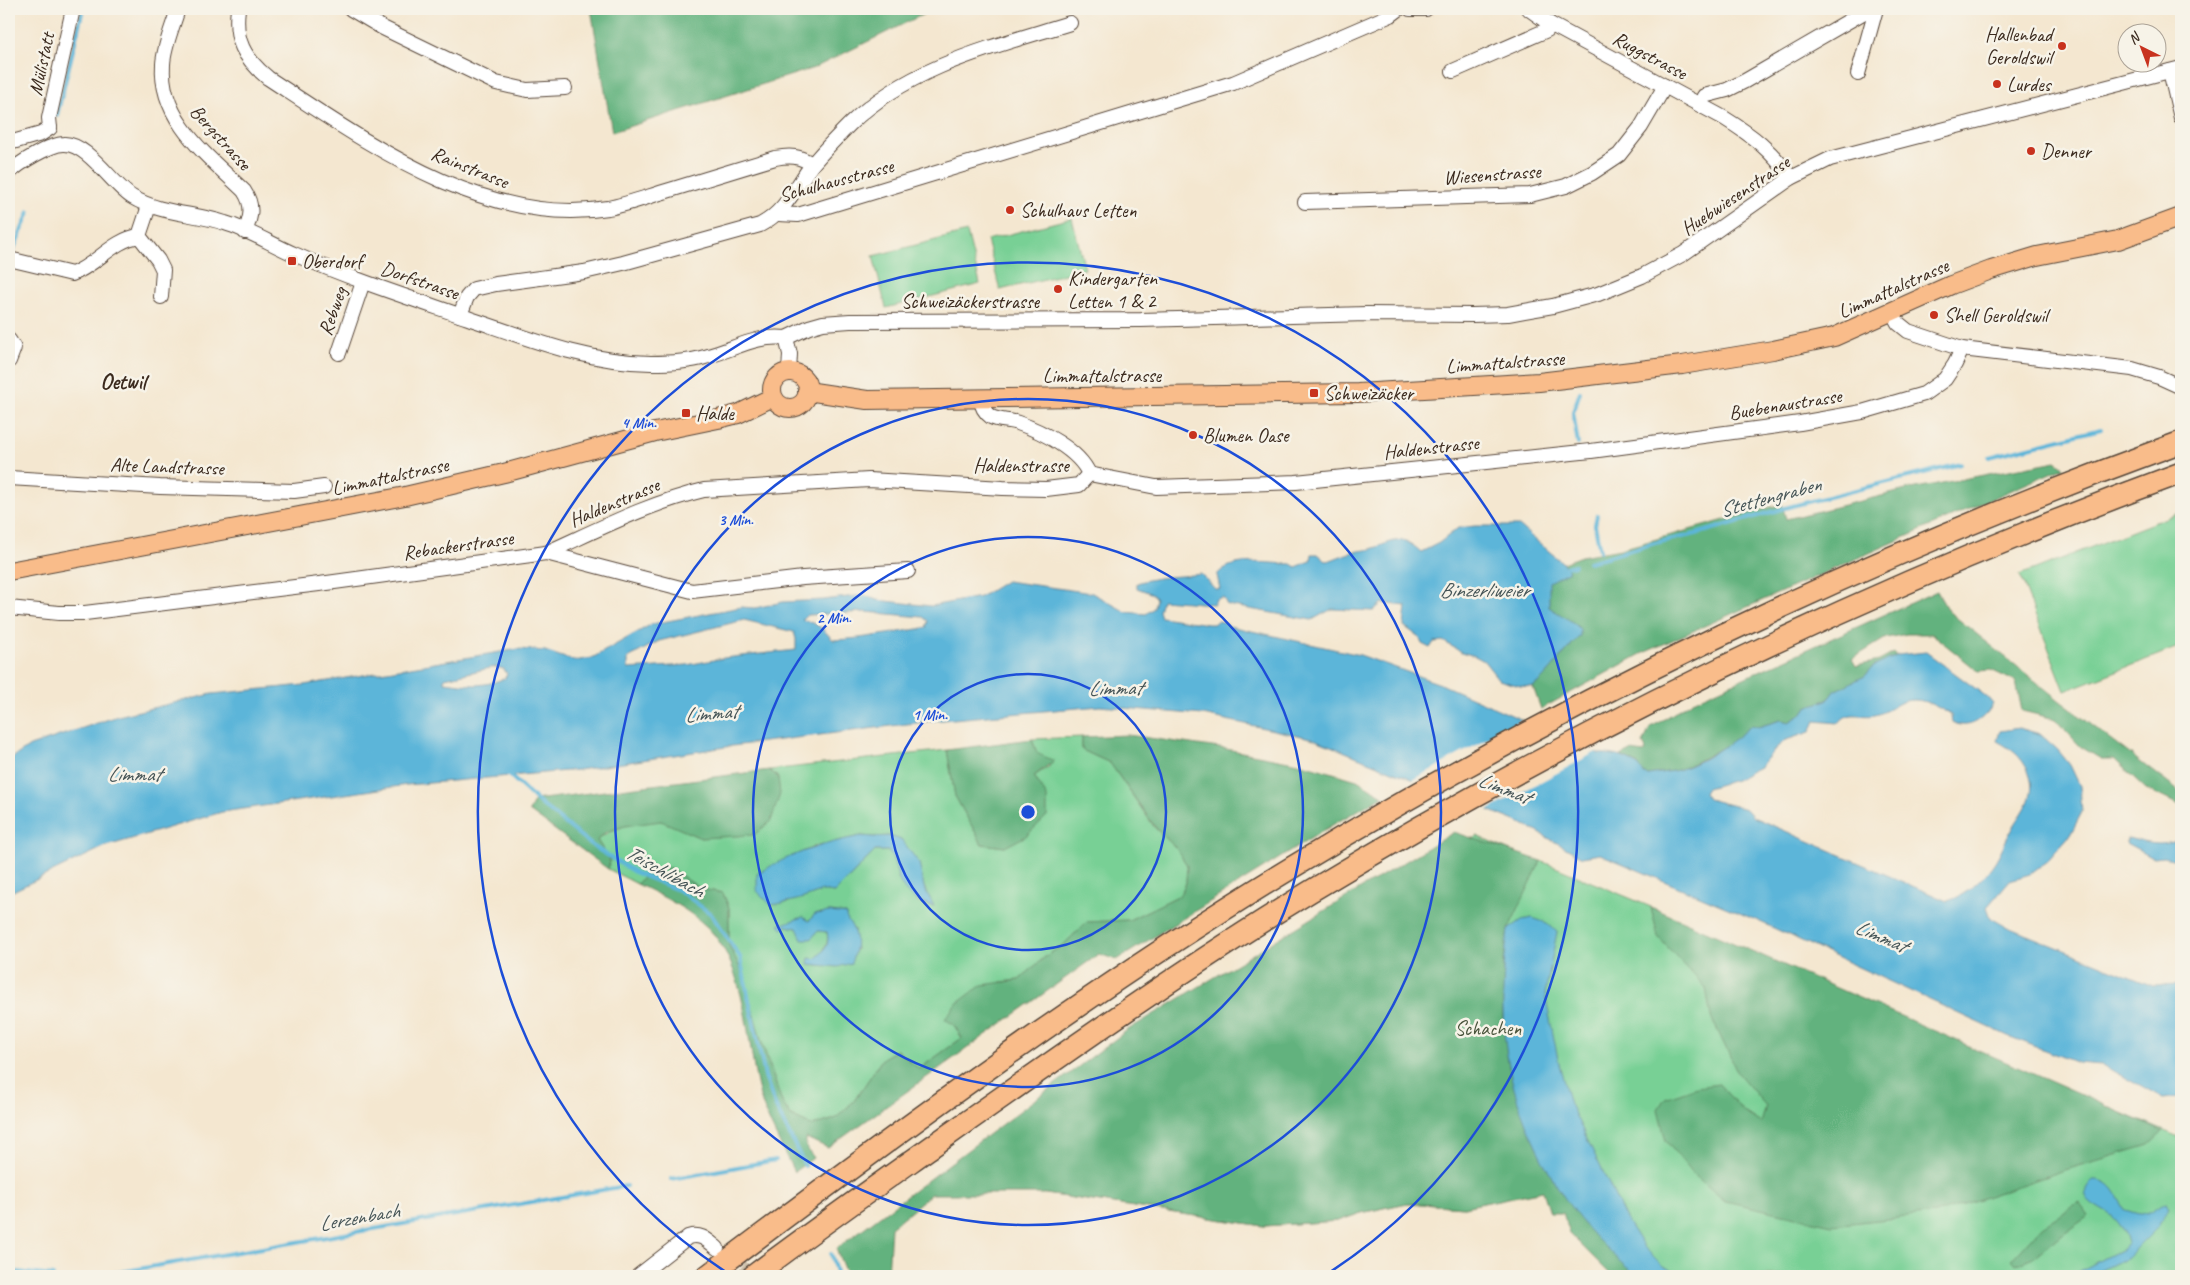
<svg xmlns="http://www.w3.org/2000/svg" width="2190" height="1285" font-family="Caveat,sans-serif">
  <rect width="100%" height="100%" fill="#f7f3e8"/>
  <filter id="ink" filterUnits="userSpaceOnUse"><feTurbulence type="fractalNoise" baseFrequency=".02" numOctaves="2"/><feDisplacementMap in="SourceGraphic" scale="10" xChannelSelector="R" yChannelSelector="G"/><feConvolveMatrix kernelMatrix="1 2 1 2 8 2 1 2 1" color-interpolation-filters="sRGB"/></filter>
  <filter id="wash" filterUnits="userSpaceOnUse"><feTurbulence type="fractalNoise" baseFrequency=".0096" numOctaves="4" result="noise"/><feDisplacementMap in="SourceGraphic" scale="20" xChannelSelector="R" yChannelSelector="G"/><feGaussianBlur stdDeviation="1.12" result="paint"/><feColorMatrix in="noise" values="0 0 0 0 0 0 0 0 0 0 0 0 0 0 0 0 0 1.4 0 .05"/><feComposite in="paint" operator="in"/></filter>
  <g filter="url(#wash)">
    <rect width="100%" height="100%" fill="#f4e7d0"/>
    <g fill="#78d095" stroke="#5a7d5a" fill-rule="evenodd">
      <path d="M1072,218l13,51 -85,21 -13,-50z"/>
      <path d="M967,232l13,52 -94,24 -13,-52z"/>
      <path d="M2181,512v134l-116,45 -45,-116z"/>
      <path d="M1082,737v13l28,13 45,65 21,20 11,17 -1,18 -6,12 -51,25 -42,2 -23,22 -19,13 -26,23 -19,2 -46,43 8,13 -43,31 -22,-19 -14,8 -29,43 -19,18 -23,7 -21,-10 -9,-14 -22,-65 -17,-63 -14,-29v-37l-6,-15 -22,-4 -31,-21 -20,2 -13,14 -29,-15 2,-8 -13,-21c14,-12 45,-21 64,-19 10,1 29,13 40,17l77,-61 -9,-7 178,-20 8,46 27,48 23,3 42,-50 -13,-21 16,-10 -13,-13 -5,-14zM861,836l13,1 16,-1 29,27 5,24 9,19 -14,-3 -21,-25 -3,-18 -7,-9h-13l-41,42 -13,-2c-10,6 -23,7 -35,12l-15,-37 45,-20zM830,912l16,2v5l8,11 2,20 -34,15 -14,-1c12,-9 22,-16 19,-32l-41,-6 23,-5 6,-7z"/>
      <path d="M1477,836l62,28 2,-3 110,46 2,7 528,224v138h-560l-68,-88 -89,19 -57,-4 -46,10 -23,8 -74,5 -218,-32 342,-305z"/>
    </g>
    <g fill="#62b27e" stroke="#4e6e4e">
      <path d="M591,9h343l-120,59 -202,64z"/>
      <path d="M2056,461l8,6 -423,187 -100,55 -8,-22c18,-14 30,-35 47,-51l-6,-13 -9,-4 -16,-12 -1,-26 21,-10 -6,-8 18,-7 40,-7 161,-45 4,15 120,-29z"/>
      <path d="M1937,591l11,20 111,89 122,93v13l-35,-17 -32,-30h-13l-20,-12 -26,-28 -33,-8 -6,-29 -25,-12 -13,1 -46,-37h-25l-21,4 -34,21 4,7 23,-5 15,-8 2,3 -23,11 -8,9 -15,9 -14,5 -7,9 -22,8 -5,7 -13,8 -8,-2 -23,7 -6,-2 -21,18 -35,19 -17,8 -31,5 -4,-1 -7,-10 -16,-8 10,-5 13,2 2,-3 -3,-7 7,-15 43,-27z"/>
      <path d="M1128,735l98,14 73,14 58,17 26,16 -49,28 -217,136 -18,-6 -271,194 -22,-10v8l7,12 -19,14c-11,-23 -28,-53 -34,-76 -14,-52 -12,-129 -53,-169 -20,-19 -45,-31 -70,-43l13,-14 20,-2 31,21 22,4 6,15v37l14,29 17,63 22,65 9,14 21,10 23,-7 19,-18 29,-43 14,-8 22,19 43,-31 -8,-13 -9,-6 10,-14 27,-20 37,-5 26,-23 19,-13 23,-22 42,-2 51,-25 6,-12 1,-18 -11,-17 -20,-20 -46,-65 -28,-13v-13z"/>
      <path d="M1032,739l5,14 17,8 -20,15 13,21v19l-21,20 -21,11 -23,-3 -27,-48 -8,-46z"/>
      <path d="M769,770l9,7 2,17 -9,27 -17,14 -53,3 -40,-17 -36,5 -19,6 -9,8 13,21 -2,8 -79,-58 6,-11z"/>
      <path d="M1454,832l87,29 -33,69 -4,32 -1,56 6,49 18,58 20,41 77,98 17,12h-29l-42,-42 -7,-21h-13l-7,-22 -79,16 -57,-4 -46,10 -23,8 -74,5 -218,-32h-115l-40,33 -3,49h-41l-11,-27 290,-218z"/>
      <path d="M1651,907l451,197 61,28 -14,13 -87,26 -127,43 -103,11 -107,-24 -33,-28 -26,-32 -8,-32 7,-11 32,-11 22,-3 25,28 17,11 5,-17 -28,-33 -27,-56 -5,-29 -48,-51z"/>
      <path d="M2079,1203l10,13 -25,17 -28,23 -20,8 -4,-5 30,-33z"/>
    </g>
    <g fill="#5bb5d9" stroke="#4b707c" fill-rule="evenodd">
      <path d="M1475,526h44l44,37 6,8 -20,11v25c11,8 23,13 31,22v7c-17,16 -29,37 -47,51l-13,-1 -21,-6 -15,-19 -9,-5 -14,-4 -18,-11 -9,1 -4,6 -8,-4 -3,-7 -15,-11 2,-20 -24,-3 -9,8 -41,-2 -20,11 -85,-15 -4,-8 -7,2 -2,5 -52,-4 -3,11 2,6 47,7h5l5,-3 5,1 6,4 131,29 83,30 157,69c15,-1 38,6 44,20l4,1c10,-2 21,-3 30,-5 26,-8 54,-28 74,-45l6,2 23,-7 8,2 13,-8 5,-7 22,-8 7,-9 29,-14 8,-9 25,-12 28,-3 61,45 6,7c-8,15 -24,27 -41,18l-1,-7c-10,-6 -24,-15 -36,-15 -17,-1 -25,12 -40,15 -14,3 -26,-6 -36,8l-24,-2 -5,11 -24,8 -10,8 -16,19 -10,5 -14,8 -29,8 -3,5 4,6 38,10 7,8 194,84c20,-5 38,-24 49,-41 6,-10 10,-21 16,-31 9,-15 23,-30 19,-49 -5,-20 -17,-30 -34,-39l3,-10 19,-3 21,6 18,16 12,15 10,21 2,26 -12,23 -22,25 -18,14 -20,6 -23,27 4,11 14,8 148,60 28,-1v112l-18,2 -61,-34 -24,-2 -70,-27 -252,-116 -156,-66 -18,3 -57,-32 -214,-87 -108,-23 -103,-9 -169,15 -199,25 -154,24 -171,15 -185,27 -118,35 -95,46v-133l21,-14 88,-30 94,-22 92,-9 214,-36 27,2 29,10 18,-3 60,-34 89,-17 14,1 28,-6 40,-2 41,-5 13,5 54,6 49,-9 26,-16 86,12 34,19 20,2 8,-6 2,-9 -3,-5 -16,-6v-5c20,-7 43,-6 64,-9l14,15h5l-3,-14c14,-19 54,-11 74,-11l5,3 15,-6 1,-7h6l8,7c7,-1 11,-4 18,-6 9,-4 18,-4 27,-6 22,-7 30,-16 50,3l18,-9 19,-15zM866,612l57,5 5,4 -2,7c-31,4 -62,11 -93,12 -12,-13 -14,-16 -31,-20l5,-5zM744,620l50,12 2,7v11l-72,8 -37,7 -59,4v-11l31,-17zM495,667l9,2 3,5 -2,4c-24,10 -35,7 -61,4v-2l1,-2z"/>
      <path d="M861,836l13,1 15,-1 13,4 17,23 5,24 10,19c-16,-3 -31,-12 -36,-29 -3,-10 -3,-17 -10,-26h-13l-41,42 -13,-2c-12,7 -36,12 -50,14l-14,-14v-17c32,-20 67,-31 104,-38z"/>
      <path d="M2128,838c16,4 33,10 49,2l4,11v10l-17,-4 -10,1 -28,-15z"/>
      <path d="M830,912l16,2c0,7 5,9 7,15 5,12 2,23 -2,34l-13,4 -30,-3 1,-6 6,1c10,-9 15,-14 12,-27l-9,-1 -7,8h-9l-5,-11 -11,-2 -4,3 -3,-4 24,-8 6,4 6,-7z"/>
      <path d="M1532,918l15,5 10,9 -12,62 14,70 11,40 57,117 16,25 20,20 20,10c-11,0 -33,3 -42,0 -12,-3 -29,-23 -38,-31 -43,-41 -84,-120 -94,-179 -9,-44 -7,-91 -1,-136l14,-10z"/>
      <path d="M2093,1180c19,-1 24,15 32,30 5,1 11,4 16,4 10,0 16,-10 26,-11l3,5 -13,20 -29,29 -38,19h-21l51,-26 8,-6c-3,-11 -7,-20 -16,-28 -12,-9 -40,-17 -19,-36z"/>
    </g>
    <path fill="#f4e7d0" d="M1525,718l73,33 -113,61 -74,-31z"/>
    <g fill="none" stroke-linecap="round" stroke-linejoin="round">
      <g stroke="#5bb5d9" stroke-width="4">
        <path d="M57,115l26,-106"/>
        <path d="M11,256l18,-44"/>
        <path d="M1578,444l-5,-32 7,-20"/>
        <path d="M1989,457l112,-28"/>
        <path d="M1597,515l-2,10 5,26"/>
        <path d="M1589,562l66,-19 41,-9 96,-28 168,-42"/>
        <path d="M1566,567l9,-2"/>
        <path d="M508,774l35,32 51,41 42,26 44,18 31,23 29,43 25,119 10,29 30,61"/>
        <path d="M671,1179l105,-19"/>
        <path d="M831,1254l6,22"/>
        <path d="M9,1271l44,5"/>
        <path d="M97,1276l529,-90"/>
      </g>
    </g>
  </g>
  <g filter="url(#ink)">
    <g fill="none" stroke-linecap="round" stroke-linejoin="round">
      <path stroke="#cfc1ac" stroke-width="14" stroke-dasharray="14 7" stroke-linecap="butt" d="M725,1254l27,22"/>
      <defs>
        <g id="minor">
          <path d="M178,9c-5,17 -14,37 -15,55 -4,56 45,92 81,127 10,15 7,26 1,41"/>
          <path d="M238,9c-4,31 6,49 30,69 98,64 216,150 340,130 21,-4 41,-12 62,-18 35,-11 70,-21 105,-32 16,-3 24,-2 37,6"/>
          <path d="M351,9l32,19 113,55 31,7 38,-2"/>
          <path d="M1410,9h16"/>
          <path d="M1529,9l21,15 174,94c29,18 47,32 67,60"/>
          <path d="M1453,71l94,-41 3,-6"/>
          <path d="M2170,71l11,47"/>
          <path d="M1858,74l18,-65"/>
          <path d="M1700,105l4,-9 23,-6 18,-9 121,-70"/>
          <path d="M50,128l-1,-10 24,-109"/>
          <path d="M9,143l32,-9 9,-6"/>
          <path d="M9,173c10,-10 41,-29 55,-29 23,-1 49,41 68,53 28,17 63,16 93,26 24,7 46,21 69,31 57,25 116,44 174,64 59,20 120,45 183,45 18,0 37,-1 54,-6 28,-7 52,-23 81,-19"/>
          <path d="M1305,202l225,-7 36,-9 26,-13 27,-18 22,-28 24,-41"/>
          <path d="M149,206l-10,30 19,24 5,10 -2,27"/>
          <path d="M778,214l20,1 435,-132 158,-68 8,-6"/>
          <path d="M9,259l63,15c24,-9 41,-34 67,-38"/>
          <path d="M1892,312l6,11 10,8 54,18 170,20 27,8 22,10"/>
          <path d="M460,315l7,-18 7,-8 22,-5 88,-12 39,-9 137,-38c25,-13 35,-37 51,-59 12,-15 26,-29 39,-42 60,-58 143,-77 220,-101"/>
          <path d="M786,338l23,-11 14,-4 27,-2 291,-1 226,-6 105,1 36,-1 45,-8 45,-12 44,-18 41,-22 108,-76 39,-19 351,-91"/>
          <path d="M786,338l4,16 -1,18"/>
          <path d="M9,340l5,8 -5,13"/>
          <path d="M339,353l24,-71"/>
          <path d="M980,397c1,8 4,15 11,20 8,4 18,3 27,6 23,8 61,27 71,51"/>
          <path d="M9,478l151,9 134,4 30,-4"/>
          <path d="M546,553c51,-23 103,-50 158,-63l165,-10 134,8 43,1 33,-4 10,-11 67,13 140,-5 295,-31 209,-28 62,-11 62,-18 21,-15 10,-15 7,-15"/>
          <path d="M9,608l50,5h26l242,-30 219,-30 146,38 111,-13 105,-7"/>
          <path d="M638,1276l50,-39c13,-4 19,3 29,11"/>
        </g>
        <g id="major">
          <circle cx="790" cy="390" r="18"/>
          <path d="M807,391l60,9 491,-7 181,-11 143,-17 91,-15 61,-13 117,-52 40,-15 46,-14 81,-16 63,-23"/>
          <path d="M9,571l396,-75 99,-23 151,-41 63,-13 20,-5 35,-17"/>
        </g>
        <g id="highway">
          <path d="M707,1276c191,-144 384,-287 589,-411 280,-170 577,-311 885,-423"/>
          <path d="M753,1276c57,-43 115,-84 174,-126 126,-89 251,-178 384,-259 276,-167 567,-307 870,-418"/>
        </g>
      </defs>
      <use href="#minor" stroke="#574639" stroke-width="16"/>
      <use href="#major" stroke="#574639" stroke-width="20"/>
      <use href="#highway" stroke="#574639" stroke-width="24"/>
      <use href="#minor" stroke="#fff" stroke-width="14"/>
      <use href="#major" stroke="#f9bc8a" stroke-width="18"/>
      <use href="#highway" stroke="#f9bc8a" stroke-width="21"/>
    </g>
  </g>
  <g fill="none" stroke="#1d4ed8" stroke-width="2.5">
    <circle cx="1028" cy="812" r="138"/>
    <circle cx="1028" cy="812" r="275"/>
    <circle cx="1028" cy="812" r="413"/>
    <path d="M732 1276A550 550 0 1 1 1324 1276"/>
  </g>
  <g fill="#c8321e" stroke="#f7f3e8" stroke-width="2">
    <circle cx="2062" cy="46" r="5"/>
    <circle cx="1997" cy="84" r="5"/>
    <circle cx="2031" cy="151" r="5"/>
    <circle cx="1010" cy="210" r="5"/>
    <rect x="287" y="256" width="10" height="10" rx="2.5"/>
    <circle cx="1058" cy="289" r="5"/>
    <circle cx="1934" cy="315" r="5"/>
    <rect x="1309" y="388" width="10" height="10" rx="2.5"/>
    <rect x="681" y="408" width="10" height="10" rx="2.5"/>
    <circle cx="1193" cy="435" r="5"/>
  </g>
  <g text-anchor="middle" stroke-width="5" stroke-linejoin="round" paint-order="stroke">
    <g font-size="20" fill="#3b2a1e" stroke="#f7f3e8" text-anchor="start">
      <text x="2052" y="41" text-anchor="end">Hallenbad<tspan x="2052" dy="23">Geroldswil</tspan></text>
      <text x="2007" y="91">Lurdes</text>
      <text x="2041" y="158">Denner</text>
      <text x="1020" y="217">Schulhaus Letten</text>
      <text x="302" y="268">Oberdorf</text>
      <text x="1068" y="285">Kindergarten<tspan x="1068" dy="23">Letten 1 &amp; 2</tspan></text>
      <text x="1944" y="322">Shell Geroldswil</text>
      <text x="1324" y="400">Schweizäcker</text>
      <text x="696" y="420">Halde</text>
      <text x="1203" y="442">Blumen Oase</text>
    </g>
    <g font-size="20" fill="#3b2a1e" stroke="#f7f3e8">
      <text transform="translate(1650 55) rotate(28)" y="7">Ruggstrasse</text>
      <text transform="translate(41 64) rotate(-78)" y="7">Mülistatt</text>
      <text transform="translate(221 137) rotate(48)" y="7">Bergstrasse</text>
      <text transform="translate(470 167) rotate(22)" y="7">Rainstrasse</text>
      <text transform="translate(1492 174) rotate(-4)" y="7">Wiesenstrasse</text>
      <text transform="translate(836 180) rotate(-15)" y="7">Schulhausstrasse</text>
      <text transform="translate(1735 195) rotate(-34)" y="7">Huebwiesenstrasse</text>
      <text transform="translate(420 280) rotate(19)" y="7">Dorfstrasse</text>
      <text transform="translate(1893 288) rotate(-24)" y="7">Limmattalstrasse</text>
      <text x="970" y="308">Schweizäckerstrasse</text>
      <text transform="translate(332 311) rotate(-71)" y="7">Rebweg</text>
      <text transform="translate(1505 362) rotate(-4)" y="7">Limmattalstrasse</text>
      <text x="1102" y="382">Limmattalstrasse</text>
      <text transform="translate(1785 404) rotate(-9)" y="7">Buebenaustrasse</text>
      <text transform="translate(1431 447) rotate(-6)" y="7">Haldenstrasse</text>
      <text x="1021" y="472">Haldenstrasse</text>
      <text transform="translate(167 466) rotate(2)" y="7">Alte Landstrasse</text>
      <text transform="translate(390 476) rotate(-12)" y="7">Limmattalstrasse</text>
      <text transform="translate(614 502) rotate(-23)" y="7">Haldenstrasse</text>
      <text transform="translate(458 545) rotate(-8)" y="7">Rebackerstrasse</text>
    </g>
    <g font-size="20" fill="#4a543c" stroke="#f7f3e8">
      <text x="1488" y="1035">Schachen</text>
    </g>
    <g font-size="21" font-style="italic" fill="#455456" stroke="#f7f3e8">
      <text transform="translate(1770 497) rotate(-15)" y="7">Stettengraben</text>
      <text x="1484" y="597">Binzerliweier</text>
      <text transform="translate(1115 688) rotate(-1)" y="7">Limmat</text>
      <text transform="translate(711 713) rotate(-5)" y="7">Limmat</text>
      <text x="134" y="781">Limmat</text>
      <text transform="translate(1504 788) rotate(21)" y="7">Limmat</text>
      <text transform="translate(665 871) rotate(29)" y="7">Teischlibach</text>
      <text transform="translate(1881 936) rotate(23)" y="7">Limmat</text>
      <text transform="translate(359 1217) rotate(-10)" y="7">Lerzenbach</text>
    </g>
    <g font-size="22" font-weight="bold" fill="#3b2a1e" stroke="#f7f3e8">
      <text x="123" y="389">Oetwil</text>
    </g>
  </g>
  <circle cx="1028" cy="812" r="8" fill="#1d4ed8" stroke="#f7f3e8" stroke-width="2.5"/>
  <g font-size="15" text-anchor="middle" font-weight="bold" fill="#1d4ed8" stroke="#f7f3e8" stroke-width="5" stroke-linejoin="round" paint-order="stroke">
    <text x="639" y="428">4 Min.</text>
    <text x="736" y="525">3 Min.</text>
    <text x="834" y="623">2 Min.</text>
    <text x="930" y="720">1 Min.</text>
  </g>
  <rect width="2190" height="1285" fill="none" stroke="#f7f3e8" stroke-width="30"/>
  <g transform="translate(2142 48) rotate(318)"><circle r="24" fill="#f7f3e8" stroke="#aca397"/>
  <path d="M0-4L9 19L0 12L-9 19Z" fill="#c8321e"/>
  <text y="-8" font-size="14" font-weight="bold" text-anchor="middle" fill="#3b2a1e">N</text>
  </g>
</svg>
